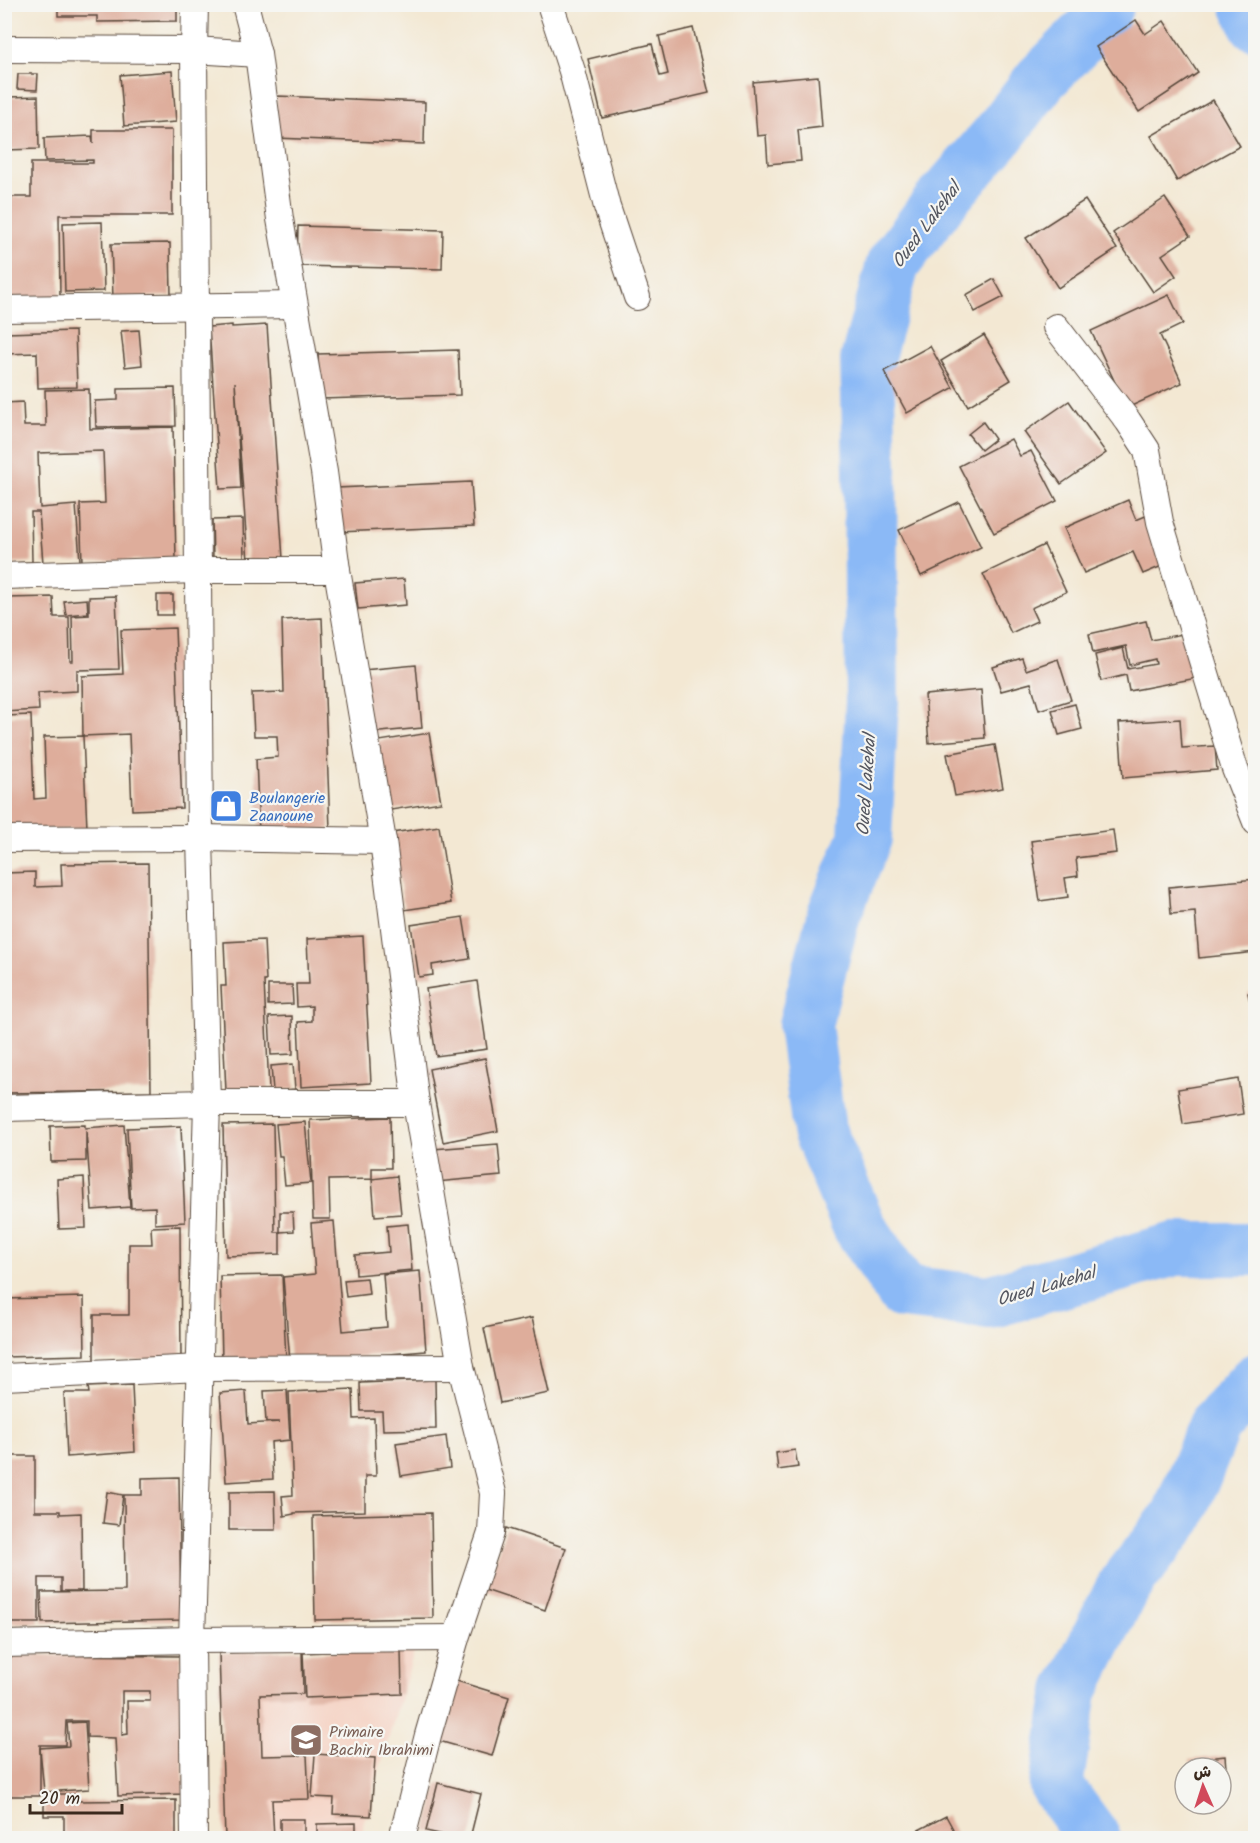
<svg xmlns="http://www.w3.org/2000/svg" width="1260" height="1843" font-family="Kalam,'Playpen Sans Arabic',sans-serif">
  <rect width="100%" height="100%" fill="#f6f6f2"/>
  <filter id="ink" filterUnits="userSpaceOnUse"><feTurbulence type="fractalNoise" baseFrequency=".0167" numOctaves="2"/><feDisplacementMap in="SourceGraphic" scale="12" xChannelSelector="R" yChannelSelector="G"/><feConvolveMatrix kernelMatrix="1 2 1 2 8 2 1 2 1" color-interpolation-filters="sRGB"/></filter>
  <filter id="wash" filterUnits="userSpaceOnUse"><feTurbulence type="fractalNoise" baseFrequency=".008" numOctaves="4" result="noise"/><feDisplacementMap in="SourceGraphic" scale="24" xChannelSelector="R" yChannelSelector="G"/><feGaussianBlur stdDeviation="1.35" result="paint"/><feColorMatrix in="noise" values="0 0 0 0 0 0 0 0 0 0 0 0 0 0 0 0 0 1.4 0 .05"/><feComposite in="paint" operator="in"/></filter>
  <g filter="url(#wash)">
    <rect width="100%" height="100%" fill="#f3e8d3"/>
    <path fill="#f5d2c3" d="M414,1652l-51,173v13h-139l-2,-184z"/>
    <g fill="none" stroke-linecap="round" stroke-linejoin="round">
      <g stroke="#8bb9f6" stroke-width="54">
        <path d="M1107,4l-5,14 -61,61 -43,56 -60,69 -45,60 -26,96 3,109 2,232 -7,137 -31,76 -29,111 14,105 40,96 44,66 86,10 186,-53h81"/>
        <path d="M1247,4l9,20"/>
        <path d="M1094,1838l-38,-52 15,-95 52,-104 55,-71 37,-91 41,-45"/>
      </g>
    </g>
    <g id="blocks">
      <g fill="#dead9b" fill-rule="evenodd">
        <path d="M58,4h119v17l-80,1v-6h-39z"/>
        <path d="M1136,20l9,14 19,-13 34,52 -59,39 -43,-65z"/>
        <path d="M693,28l16,65 -107,25 -14,-59 64,-15 8,32 8,-2 -9,-38z"/>
        <path d="M172,71l4,51 -52,4 -4,-51z"/>
        <path d="M18,74h20l-1,16 -20,-1z"/>
        <path d="M818,76l4,51 -24,3 3,31 -33,3 -2,-29 -9,1 -4,-54z"/>
        <path d="M38,96l1,53 -35,1v-45h6v-8z"/>
        <path d="M277,96l148,6 -1,42 -148,-6z"/>
        <path d="M1213,100l27,46 -63,35 -26,-45z"/>
        <path d="M93,130h79v85h-113l1,83h-56v-101h27v-34h62v-3l-48,1 -1,-23 48,-2 1,8z"/>
        <path d="M1165,198l25,38 -28,19 14,21 -23,16 -40,-59z"/>
        <path d="M1085,200l32,49 -59,39 -32,-50z"/>
        <path d="M102,222l2,69 -39,1 -2,-69z"/>
        <path d="M298,226l145,4 -1,39 -145,-3z"/>
        <path d="M170,243l1,53 -58,2 -2,-54z"/>
        <path d="M994,279l10,18 -29,15 -9,-17z"/>
        <path d="M1169,295l14,29 -23,11 22,48 -55,25 -36,-77z"/>
        <path d="M232,325v2l35,-2 16,234 -35,2 -13,-179 6,106 -21,1 -11,-162z"/>
        <path d="M139,330l3,35 -17,2 -4,-36z"/>
        <path d="M75,331l2,56 -39,1 -1,-35 -32,1v-21z"/>
        <path d="M984,335l27,45 -43,26 -27,-45z"/>
        <path d="M930,346l23,42 -46,25 -23,-42z"/>
        <path d="M458,350l2,45 -140,4 -2,-45z"/>
        <path d="M175,388l1,38 -80,1 -1,-26 23,-1v-11z"/>
        <path d="M89,389l1,40 83,-2 3,132 -94,3 -2,-58 25,-1 -2,-52 -65,2 2,55 36,-3 4,56 -37,2 -4,-51h-8l1,50 -28,1v-160l19,-1 1,24h22l-1,-36z"/>
        <path d="M1069,401l37,52 -45,31 -37,-52z"/>
        <path d="M983,422l12,17 -14,11 -13,-16z"/>
        <path d="M1011,439l9,17 11,-5 26,50 -63,32 -35,-67z"/>
        <path d="M471,482l3,44 -135,6 -2,-44z"/>
        <path d="M1128,500l8,20 12,-5 21,48 -26,11 -10,-22 -49,21 -20,-45z"/>
        <path d="M959,502l22,45 -60,29 -22,-46z"/>
        <path d="M243,519l1,38h-31l-1,-37z"/>
        <path d="M1044,545l22,47 -35,16 6,13 -26,12 -28,-59z"/>
        <path d="M404,579l2,26 -48,4 -3,-26z"/>
        <rect x="157" y="595" width="16" height="20"/>
        <path d="M116,596l3,73 -42,1v21l-39,2 1,17 -35,2v-114l49,-1 1,20h15l1,44h3l-1,-45 17,-1v-18z"/>
        <path d="M87,599l1,14 -22,2 -2,-14z"/>
        <path d="M322,618l8,211 -71,3 -3,-73 22,-2 -1,-21h-23l-2,-43 32,-1 -2,-72z"/>
        <path d="M1146,621l5,19 37,-7 9,45 -68,13 -3,-16 -25,6 -6,-26 28,-7 5,21 28,-5 -1,-5 -25,6 -4,-19 -33,7 -4,-19z"/>
        <path d="M175,628l7,180 -50,2 -3,-76 -46,2 -1,-60 41,-2 -2,-44z"/>
        <path d="M1022,658l4,12 32,-11 13,41 -32,10 -8,-27 -30,8 -8,-24z"/>
        <path d="M416,665l6,63 -52,5 -7,-63z"/>
        <path d="M981,690l4,48 -56,5 -4,-48z"/>
        <path d="M1075,704l7,25 -23,6 -7,-25z"/>
        <path d="M31,715l3,84 12,-1 -2,-61 39,-1 4,93 -83,3v-116z"/>
        <path d="M1180,719l2,29 33,-2 2,24 -94,8 -4,-55z"/>
        <path d="M429,733l12,69 -56,9 -12,-69z"/>
        <path d="M995,745l8,43 -48,8 -8,-42z"/>
        <path d="M439,826l12,77 -47,7 -12,-77z"/>
        <path d="M1113,830l3,23 -40,5 2,18 -13,2 3,19 -28,4 -9,-60z"/>
        <path d="M148,863l3,228 -147,2v-220l31,-1v15l27,-1 -1,-22z"/>
        <path d="M1256,879v73l-57,6 -4,-46 -24,2 -2,-27z"/>
        <path d="M463,917l7,42 -38,6 1,10 -14,2 -8,-52z"/>
        <path d="M363,936l8,147 -70,4 -3,-65 14,-1v-15l-15,1 -1,-23h13l-2,-45z"/>
        <path d="M264,940l2,41h-2l5,109 -43,1 -5,-105h5l-2,-44z"/>
        <path d="M477,981l10,68 -51,7 -10,-67z"/>
        <path d="M268,985h24l1,19 -25,1z"/>
        <path d="M1256,991v31l-1,1 -7,-30z"/>
        <path d="M292,1016l1,38 -22,1 -2,-38z"/>
        <path d="M485,1058l13,73 -55,11 -14,-73z"/>
        <path d="M293,1064l2,25 -22,2 -2,-25z"/>
        <path d="M1238,1079l5,35 -60,10 -5,-35z"/>
        <path d="M1256,1086v20h-2l-3,-19z"/>
        <path d="M390,1117l1,51h-19v11l25,-3 4,38 -26,2 -3,-37 -43,1 1,39h-17l-3,-99z"/>
        <path d="M305,1122l6,61 -26,2 -3,-29h-3l-3,-32z"/>
        <path d="M273,1124l2,108h5v22l-54,2 -3,-131z"/>
        <path d="M85,1125v3l39,-3 6,82 -38,3 -6,-79v30l-35,1 -1,-36z"/>
        <path d="M181,1126l4,96 -30,2v-17l-24,1 -4,-80z"/>
        <path d="M498,1144l3,32 -65,6 -3,-33z"/>
        <path d="M84,1177l2,51 -27,1 -2,-50z"/>
        <path d="M280,1212h13l1,19 -14,1z"/>
        <path d="M334,1221l9,110 44,-4 -4,-53 37,-3 6,80 -136,11 -7,-85 32,-3 -4,-51z"/>
        <path d="M408,1224l4,46 -56,5 -1,-20 34,-3 -2,-26z"/>
        <path d="M180,1226l1,134h-87v-45h35v-71h23l-1,-17z"/>
        <path d="M282,1275l4,84 -64,1 -2,-84z"/>
        <path d="M367,1278l2,16 -23,3 -2,-17z"/>
        <path d="M84,1297l1,58 -81,2v-58z"/>
        <path d="M532,1318l17,75 -49,10 -16,-75z"/>
        <path d="M435,1380l1,49 -53,1 -1,-19h-21l-1,-28z"/>
        <path d="M132,1385l3,67 -68,5 -3,-64h25l-1,-6z"/>
        <path d="M353,1389l1,30 20,-1 2,58h-11v35l-71,2v1l-10,2 -2,-20 11,-1 -4,-103z"/>
        <path d="M287,1390l3,50 -19,2 2,37 -47,3 -6,-89 26,-2 2,33 32,-2h-14l-2,-31z"/>
        <path d="M446,1436l4,32 -49,8 -5,-33z"/>
        <path d="M795,1450l3,17 -20,3 -2,-17z"/>
        <path d="M4,1456h31v55h25v3l21,-1 1,78h-21v-13h-22v45h-35z"/>
        <path d="M179,1477l2,143 -139,3 -1,-31 84,-1 -1,-96h18v-17z"/>
        <path d="M275,1491l1,39h-47v-38z"/>
        <path d="M107,1492l16,3 -4,30 -16,-2z"/>
        <path d="M431,1513l2,105 -118,2 -2,-104z"/>
        <path d="M506,1528l60,20 -21,62 -60,-20z"/>
        <path d="M401,1649l1,45 -97,4 -2,-45z"/>
        <path d="M302,1650l1,44 -43,1 2,61 45,-1 2,44 -37,1 2,38h-49l-6,-185z"/>
        <path d="M4,1655l177,1 3,138 -66,2 -3,-58 -28,-1v-16h-21l-1,24h-25v51h-36zM122,1691h28v10h-23l1,33 -6,1z"/>
        <path d="M450,1679l59,18 -17,59 -60,-17z"/>
        <path d="M85,1722l4,67 -45,3 -4,-44 29,-2 -2,-23z"/>
        <path d="M315,1754l60,4 -4,58 -38,-2 1,-16 -22,-1z"/>
        <path d="M1225,1756l2,25 -6,1v-14h-30l-1,-8z"/>
        <path d="M438,1783l43,11 -11,44h-13l-31,-7z"/>
        <path d="M44,1794h32v7l100,-1v38h-112v-22h-20z"/>
        <path d="M946,1816l12,22h-55z"/>
        <rect x="280" y="1819" width="24" height="19"/>
        <path d="M356,1823v15h-39v-14z"/>
      </g>
    </g>
  </g>
  <g filter="url(#ink)">
    <use href="#blocks" fill-opacity="0" stroke="#574639" stroke-width="1.5"/>
    <g fill="none" stroke-linecap="round" stroke-linejoin="round">
      <defs>
        <g id="minor">
          <path d="M245,4l13,50 22,165 44,253 13,98 46,271 33,262 45,264 32,126 -2,40 -35,105 -28,97 -26,103"/>
          <path d="M550,4l22,67 35,136 30,90"/>
          <path d="M4,49l190,1 64,4"/>
          <path d="M4,309l290,-4"/>
          <path d="M1056,327l72,94 19,29 13,72 75,247 21,53"/>
          <path d="M4,576l194,-6h139"/>
          <path d="M4,839l196,-1 183,3"/>
          <path d="M4,1108l203,-5h209"/>
          <path d="M4,1377l197,-9 260,-1"/>
          <path d="M4,1644l188,-4 264,-2"/>
          <path d="M194,1838l-2,-198 15,-537 -7,-265 -6,-788 1,-46"/>
        </g>
      </defs>
      <use href="#minor" stroke="#574639" stroke-width="28"/>
      <use href="#minor" stroke="#fff" stroke-width="26"/>
    </g>
  </g>
  <defs>
    <symbol id="shop-square" viewBox="-11 -11 22 22"><rect x="-9" y="-9" width="18" height="18" rx="4" fill="#3f7fe0" stroke="#f6f6f2"/><path d="M-5-2.5h2.3a2.7 3.5 0 0 1 5.4 0H5L5.5 6h-11ZM-1.5-2.5h3a1.5 2.3 0 0 0-3 0Z" fill="#fff"/></symbol>
    <symbol id="school-square" viewBox="-11 -11 22 22"><rect x="-9" y="-9" width="18" height="18" rx="4" fill="#8d6e63" stroke="#f6f6f2"/><path d="M0-5L7-2L0 1L-7-2ZM-4 1L0 2.5L4 1V4Q0 6-4 4Z" fill="#fff"/></symbol>
  </defs>
  <g fill-rule="evenodd">
    <use href="#shop-square" x="207" y="787" width="38" height="38"/>
    <use href="#school-square" x="287" y="1721" width="38" height="38"/>
  </g>
  <g text-anchor="middle" stroke-width="4.5" stroke-linejoin="round" paint-order="stroke">
    <g font-size="16" fill="#366cbe" stroke="#f6f6f2" text-anchor="start">
      <text x="249" y="803">Boulangerie<tspan x="249" dy="18">Zaanoune</tspan></text>
    </g>
    <g font-size="16" fill="#785e54" stroke="#f6f6f2" text-anchor="start">
      <text x="329" y="1737">Primaire<tspan x="329" dy="18">Bachir Ibrahimi</tspan></text>
    </g>
    <g font-size="18" font-style="italic" fill="#53555f" stroke="#f6f6f2">
      <text transform="translate(926 225) rotate(-53)" y="6">Oued Lakehal</text>
      <text transform="translate(866 785) rotate(-86)" y="6">Oued Lakehal</text>
      <text transform="translate(1046 1286) rotate(-16)" y="6">Oued Lakehal</text>
    </g>
  </g>
  <rect width="1260" height="1843" fill="none" stroke="#f6f6f2" stroke-width="24"/>
  <g transform="translate(1203 1786) rotate(357)"><circle r="28" fill="#f6f6f2" stroke="#aba49d" stroke-width="1.5"/>
  <path d="M0-4.5L10 22L0 15L-10 22Z" fill="#d1495b"/>
  <text y="-9" font-size="16" font-weight="bold" text-anchor="middle" fill="#3b2a1e">ش</text>
  </g>
  <path d="M30 1804v9h92v-9" fill="none" stroke="#3b2a1e" stroke-width="3"/>
  <text x="39" y="1804" font-size="18" fill="#3b2a1e" stroke="#f6f6f2" stroke-width="4.5" paint-order="stroke">20 m</text>
</svg>
